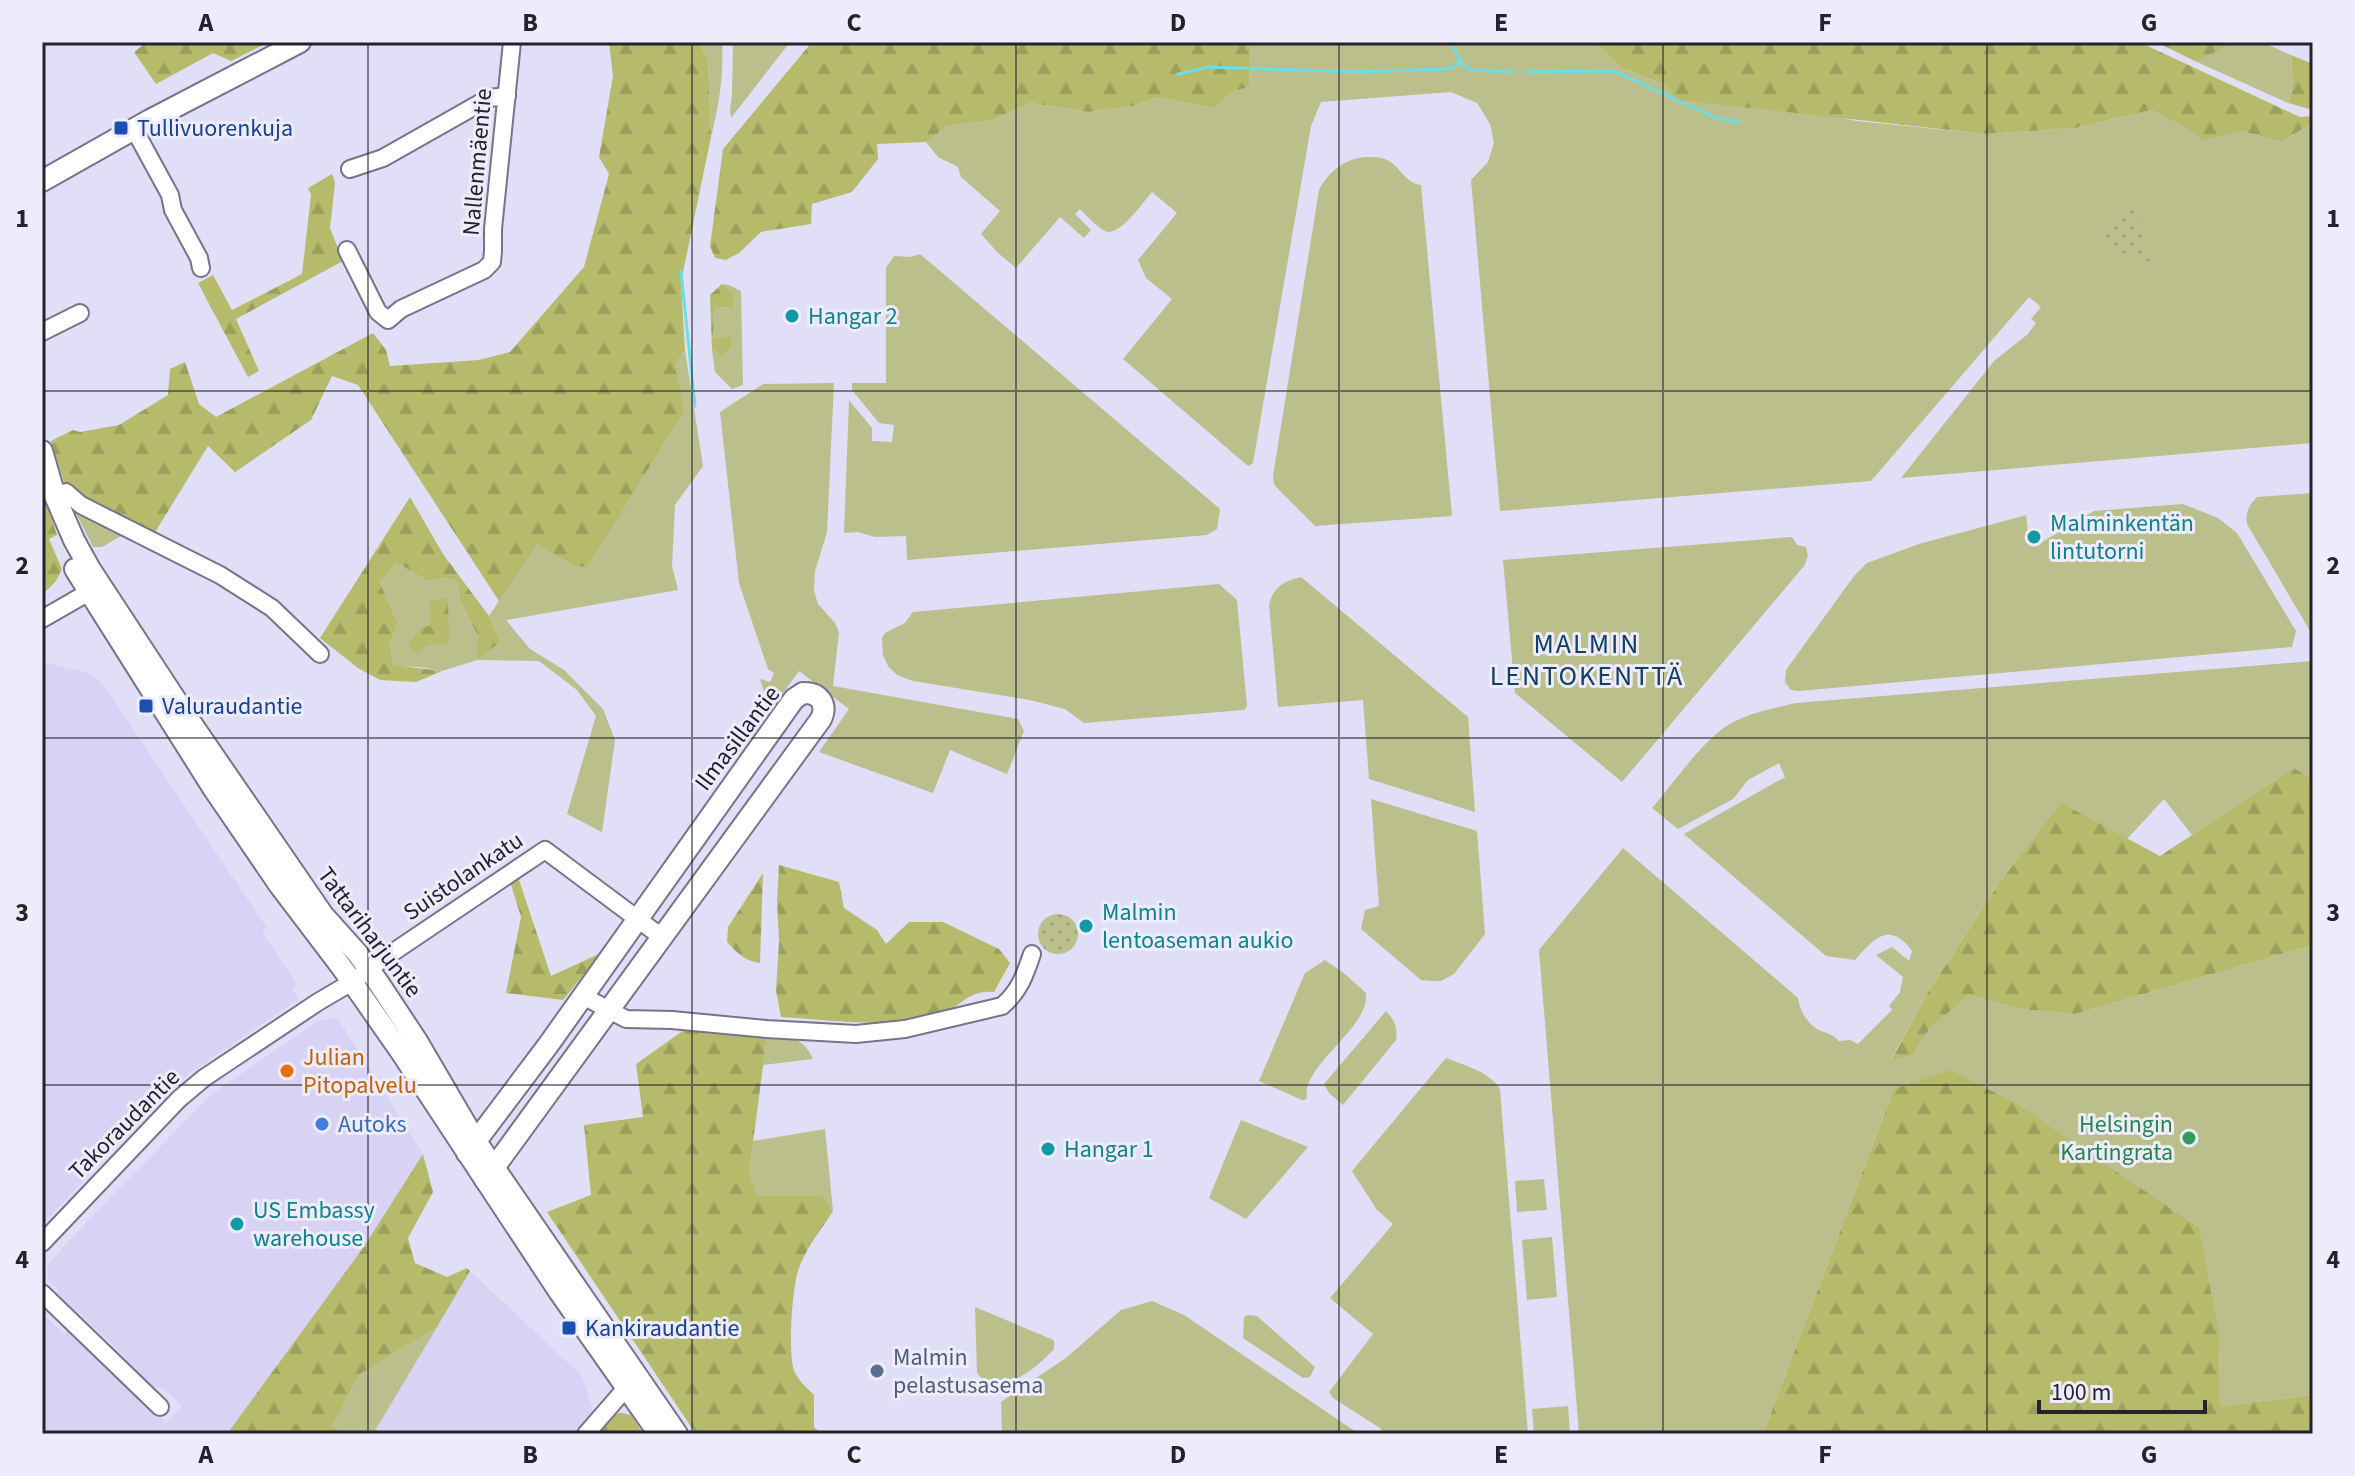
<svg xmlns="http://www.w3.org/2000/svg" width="2355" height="1476" font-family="'Source Sans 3',sans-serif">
  <defs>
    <pattern id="forest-firs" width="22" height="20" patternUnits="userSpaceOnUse" patternTransform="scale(2)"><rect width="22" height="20" fill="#b5bb6b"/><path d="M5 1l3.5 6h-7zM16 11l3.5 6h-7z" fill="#9ca05d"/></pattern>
    <pattern id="park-dots" width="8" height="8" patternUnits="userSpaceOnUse" patternTransform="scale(2)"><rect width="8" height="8" fill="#babf8b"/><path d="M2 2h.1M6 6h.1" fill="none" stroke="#a0a478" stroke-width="1.8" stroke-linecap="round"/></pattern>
  </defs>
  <rect width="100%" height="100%" fill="#e1def8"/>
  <g fill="#d8d3f5">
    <path d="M42,662l50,12 13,13 162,241 -5,4 35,52 -5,5 7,10 -106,72 -23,18 -128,136z"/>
    <path d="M337,1017l86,137 -60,94 -136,186h-185v-121l22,21 6,-6 96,95 16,-17 -19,-18 -15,-1 -33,-40 -58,-54 2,-2 -11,-11 -1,-15 54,-58 111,-113 104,-72z"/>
    <path d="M470,1271l112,105 18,58h-227z"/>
  </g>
  <g fill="#babf8b">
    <path d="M699,42h23c2,33 -3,63 -11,95l-3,-78z"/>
    <path d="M733,42h57l-59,76 -1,-8 2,-16z"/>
    <path d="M1251,42h343l28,26 42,16 193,37 128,13 91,-6 75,-18 33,16 20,13 38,-8 39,11 32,-19v320l-412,35 93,-117 34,-27 8,-11 -5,-4 10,-12 -12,-10 -158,184 -371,30 -29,-331 17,-18 6,-19 -4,-19 -13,-21 -26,-11 -130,10 -10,24 -58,337 -5,3 -125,-107 49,-60 -26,-21 -8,-18 39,-47 -25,-21c-9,10 -33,46 -47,39 -9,-5 -18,-15 -25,-22l-5,5 16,16 -7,8 -24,-21 -44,51 -18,-15 -17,-19 19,-23 -39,-34 -3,-10 -20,-10 -12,-15 21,-16 46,-6 37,-17 58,9 46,-6 22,-9 58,11 20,-17 15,-4z"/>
    <path d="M2234,42h28l29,13 2,34 -5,14 -91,-41z"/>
    <path d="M1365,157c7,0 14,0 20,2 15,6 19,24 36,26l31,331 -137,10 -36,-36 -5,-6 -1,-8 46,-286c10,-19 26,-31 46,-33z"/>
    <path d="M920,254l300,255 -3,20 -10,6 -300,25 -1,-24 -31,1 -17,-5 -14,1 5,-133 23,28v13l20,1 2,-17 -15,-2 -27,-33v-7h34v-115l8,-12 16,1z"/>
    <path d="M722,284l7,1 12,6 2,94 -11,4 -17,-17 -3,-22 9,6 -8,-17 2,-32 18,1 1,-14z"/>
    <path d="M685,350l18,116 -28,39 -3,61 6,24 -172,30 24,29 34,21 39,39 12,31 -13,92 -35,-18 29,-98 -19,-26 -38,-29 -62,-1 -35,11 -22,-4 -27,-1 -3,-22 8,-21 -18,-40 16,-21 31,19 17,-3 13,3 3,20 18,35 22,7 -11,-27 48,-73 38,23 109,-155 -8,-48z"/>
    <path d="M834,383l-7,149 -12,39 -1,20 4,13 17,19 4,9 -6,54 185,33 6,12 -17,43 -57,-24 -17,43 -114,-41 30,-43 -50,-38 -29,40 -10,-32 10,3 4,-9 -6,-4 -29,-86 -19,-171 43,-28z"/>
    <path d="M2313,493v143l-66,-112c-2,-11 2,-19 10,-27z"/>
    <path d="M2183,504l35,14 19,15 59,98 -4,16 -493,44 -8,-1 -6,-8 1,-12 68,-94 13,-13 52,-19 104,-28 3,-1 3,26 8,4 57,-34z"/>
    <path d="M73,507l50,28 -21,12h-9z"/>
    <path d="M1792,537l5,8 9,2 2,9 -4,10 -182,216 -107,-89 -12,-133z"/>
    <path d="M1301,577l167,140 7,95 -106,-33 -6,-79 -85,7 -9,-102c4,-18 15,-24 32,-28z"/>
    <path d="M1219,584l18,16 10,106 -3,4 -160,13 -19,-14 -35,-9 -117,-19 -16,-6 -9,-9 -5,-11 -1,-17 3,-5 20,-10 8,-11z"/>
    <path d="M2313,661v119l-19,-12 -102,67 -28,-36 -37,40 -66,-35 -61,78 -72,110 -37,67 22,-4 16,-26 40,-34 51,14 55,5 238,-69v450l-93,11 -1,-72 -325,-245 -131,345h-184l-40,-484 84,-102 175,150c2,14 10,27 23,33 8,3 11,3 18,10l11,-1 8,4 34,-34 -3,-4 11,-14 3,-15 -27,-22 16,-8 17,14 3,-10c-22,-31 -39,-12 -57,9l-29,-4 -142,-122 101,-57 -6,-14 -31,17 -15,19 -55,30 -26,-21c22,-25 53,-72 83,-87 19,-9 40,-13 61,-18z"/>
    <path d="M1371,799l106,32 8,103 -31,40 -13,7h-9l-11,-1 -60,-51 4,-19 14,-4z"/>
    <path d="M1325,960l20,14 21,19c4,36 -66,72 -59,106l-5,1 -43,-19 46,-108z"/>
    <path d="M1386,1011c8,9 12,16 10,29l-53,65 -14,-12 -5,-9z"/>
    <path d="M767,1036c23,2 35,-1 46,23l-50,6z"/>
    <path d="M1446,1058c18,7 44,14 54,31l28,345h-144l-4,-6 -47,-30 -4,-6 44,-58 -43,-36 63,-74 -16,-14 -25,-39z"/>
    <path d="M1241,1120l67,27 -62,72 -37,-21z"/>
    <path d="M825,1129l8,82 -11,-15h-65l-8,-22 4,-33z"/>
    <path d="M1544,1179l3,31 -30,2 -2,-31z"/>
    <path d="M1552,1237l5,60 -30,3 -5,-60z"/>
    <path d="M1152,1301l32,14 175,119h-357l-1,-32 66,-45 54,-47z"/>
    <path d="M975,1307l76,32 3,2v8c-16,17 -55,53 -77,24z"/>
    <path d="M1247,1315l10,1 58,51 -5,10 -7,1 -60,-40 1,-21z"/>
    <path d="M437,1327l-64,107h-28l-15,-7 30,-53z"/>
    <path d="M1568,1406l2,28h-36l-2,-25z"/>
  </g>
  <g fill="url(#forest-firs)">
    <path d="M147,42h119l-3,3 -32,16 -18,-8 -57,31 -22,-32z"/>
    <path d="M609,42h90l9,17 3,78 -30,145 4,68 -9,13 8,48 -97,156 -12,-1 -38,-22 -38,57 -141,-216 -26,-9 -21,44 -76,52 -27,-26 -54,88 -68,-29 -22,-23 -13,-41 22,-11 7,2 39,-7 49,-30 2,-26 15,-7 14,42 17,13 157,-84 13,17 4,16 89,-6 31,-8 74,-85 25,-93 -10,-17 14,-81z"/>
    <path d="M812,42h439l-2,45 -15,4 -20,17 -58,-11 -22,9 -46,6 -58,-9 -37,17 -46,6 -21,16 -49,2 1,15 -26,33 -40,12 -1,20 -50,8 -22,21 -13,7 -11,-2 -5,-12 13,-97z"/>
    <path d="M1594,42h545l161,75 13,-1v7l-32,19 -39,-11 -38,9 -21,-14 -32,-16 -75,18 -91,6 -306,-34 -15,-16 -42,-16z"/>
    <path d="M2156,42h78l-37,20z"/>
    <path d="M2291,55l22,9v46l-25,-7 5,-14z"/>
    <path d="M332,174l3,9 -5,45 13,33 -107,58 23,52 -11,6 -50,-94 15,-8 19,35 70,-36 9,-79 -3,-7z"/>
    <path d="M722,284l12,10 -1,14 -18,-1 -2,32 18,-2 -1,11 -9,8 -9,-6 -2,-55z"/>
    <path d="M42,488l15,47 -8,4 13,30 -6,12 -14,14z"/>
    <path d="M410,497l33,57 46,62 11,26 -23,18 1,-24 -18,-35 -3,-20 -13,-3 -17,3 -31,-19 -16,21 18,40 -8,21 3,21 49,6 -26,11 -36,-2 -22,-12 -38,-30z"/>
    <path d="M448,598l1,45 -21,2 -12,9 -8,-9 13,-18 9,-1v-25z"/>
    <path d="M2294,768l19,12v165l-238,69 -55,-5 -51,-14 -40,34 -16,26 -22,5 37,-68 72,-110 61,-79 99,53z"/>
    <path d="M779,865l60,17 5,26 33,22 9,14 23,-22h34l56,27 11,14 -16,29c-29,-2 -33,17 -56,23 -51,14 -105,5 -157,2l-5,-26 3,-49 -2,-40z"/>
    <path d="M763,873l-3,90c-15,-2 -23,-10 -33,-21l1,-15z"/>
    <path d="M517,874l34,102 50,-23 -38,47 -57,-7 15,-76 -13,-42z"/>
    <path d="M684,1030l83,6 -18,137 8,23h65l11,15c-12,19 -28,38 -35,60 -6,19 -10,81 -4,100 4,9 13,17 20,24v32l8,7h-126l-149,-222 44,-17 -7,-70 59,-8 -7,-53z"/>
    <path d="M1951,1070l64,33 184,125 20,106 1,72 93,-11v39h-550l131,-345z"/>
    <path d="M423,1154l10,38 -25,46 7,25 32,14 20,-9 3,3 -33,56 -77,47 -29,53 14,7h-118l136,-186z"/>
    <path d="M621,1413l10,2 12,19h-49l17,-19z"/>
  </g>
  <g fill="url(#park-dots)">
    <path d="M2132,202l2,1 17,59 -27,-9 -20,-17z"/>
    <circle cx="1058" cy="934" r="20"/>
  </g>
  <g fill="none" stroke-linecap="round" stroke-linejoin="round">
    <g stroke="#6ddee6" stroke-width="3">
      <path d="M1450,42l13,23 8,5 42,2"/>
      <path d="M1526,72l88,-1 102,47 23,4"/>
      <path d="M1178,74l31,-7 147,5 89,-3 8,-2 8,-6"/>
      <path d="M681,271l14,135"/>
    </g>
    <defs>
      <g id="minor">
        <path d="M134,129l36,66 3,15 26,48 2,10"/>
        <path d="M350,169l33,-11 106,-60 18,-2"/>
        <path d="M347,250l31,62 10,8 13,-11 83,-39 8,-8 1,-11v-22l19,-187"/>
        <path d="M42,332l38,-19"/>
        <path d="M55,496l11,-4 15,13 139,70 30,19 22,14 48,46"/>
        <path d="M42,619l40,-23 16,-12"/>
        <path d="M583,996l43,23 46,1 94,9 90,5 49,-5 97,-23c17,-14 23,-31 30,-52"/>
        <path d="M42,1243l137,-144 25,-21 114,-76 34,-20 28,-21 165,-111 118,88"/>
        <path d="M42,1293l118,114"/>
        <path d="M586,1434l47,-54"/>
      </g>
      <g id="major">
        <path d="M42,181l108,-61 150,-78"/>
        <path d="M42,451l13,45 19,44 16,29 97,148 112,163 24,35 35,39 22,31 37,56 58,99 202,294"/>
        <path d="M75,569l138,219 67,98 63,83 58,83 157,238 101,144"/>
        <path d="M467,1153l82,-109 245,-345 9,-6c16,-1 25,11 18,26l-336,461"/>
      </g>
    </defs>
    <use href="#minor" stroke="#77738b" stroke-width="20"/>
    <use href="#major" stroke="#77738b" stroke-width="24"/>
    <use href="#minor" stroke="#fff" stroke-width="16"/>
    <use href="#major" stroke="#fff" stroke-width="20"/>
  </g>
  <path fill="none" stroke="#24232c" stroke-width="2" stroke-opacity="0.55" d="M368,42v1392M692,42v1392M1016,42v1392M1339,42v1392M1663,42v1392M1987,42v1392M42,391h2271M42,738h2271M42,1085h2271"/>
  <g fill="#1a4fb4" stroke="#eeecfc" stroke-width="3">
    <rect x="113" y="120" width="16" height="16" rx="4"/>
    <rect x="138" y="698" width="16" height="16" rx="4"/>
    <rect x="561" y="1320" width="16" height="16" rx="4"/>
  </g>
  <g fill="#0f9aa8" stroke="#eeecfc" stroke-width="3">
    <circle cx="792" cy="316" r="8"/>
    <circle cx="2034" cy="537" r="8"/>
    <circle cx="1086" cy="926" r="8"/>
    <circle cx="1048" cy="1149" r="8"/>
    <circle cx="237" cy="1224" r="8"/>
  </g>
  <circle fill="#e8710a" stroke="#eeecfc" stroke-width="3" cx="287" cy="1071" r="8"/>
  <circle fill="#3f7fe0" stroke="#eeecfc" stroke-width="3" cx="322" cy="1124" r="8"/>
  <circle fill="#2e9e5b" stroke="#eeecfc" stroke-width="3" cx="2189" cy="1138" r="8"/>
  <circle fill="#5c6f8a" stroke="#eeecfc" stroke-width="3" cx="877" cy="1371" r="8"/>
  <g text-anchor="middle" stroke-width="6" stroke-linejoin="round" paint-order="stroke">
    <g font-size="24" fill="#164399" stroke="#eeecfc" text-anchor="start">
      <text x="137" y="136">Tullivuorenkuja</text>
      <text x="162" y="714">Valuraudantie</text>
      <text x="585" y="1336">Kankiraudantie</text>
    </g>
    <g font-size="24" fill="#24232c" stroke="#eeecfc">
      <text transform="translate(477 162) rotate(-85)" y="8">Nallenmäentie</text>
      <text transform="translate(737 738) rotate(-53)" y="8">Ilmasillantie</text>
      <text transform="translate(463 876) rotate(-34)" y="8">Suistolankatu</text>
      <text transform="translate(370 932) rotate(53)" y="8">Tattariharjuntie</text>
      <text transform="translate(124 1124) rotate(-45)" y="8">Takoraudantie</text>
    </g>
    <g font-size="24" fill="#0d838f" stroke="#eeecfc" text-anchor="start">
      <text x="808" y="324">Hangar 2</text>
      <text x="2050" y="531">Malminkentän<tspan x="2050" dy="28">lintutorni</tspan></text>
      <text x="1102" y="920">Malmin<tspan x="1102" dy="28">lentoaseman aukio</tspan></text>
      <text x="1064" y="1157">Hangar 1</text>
      <text x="253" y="1218">US Embassy<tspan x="253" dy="28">warehouse</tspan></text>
    </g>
    <g font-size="24" fill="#c56008" stroke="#eeecfc" text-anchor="start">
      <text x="303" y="1065">Julian<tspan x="303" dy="28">Pitopalvelu</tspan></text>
    </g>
    <g font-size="24" fill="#366cbe" stroke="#eeecfc" text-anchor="start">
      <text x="338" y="1132">Autoks</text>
    </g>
    <g font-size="24" fill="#27864d" stroke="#eeecfc" text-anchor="end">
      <text x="2173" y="1132">Helsingin<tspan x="2173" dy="28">Kartingrata</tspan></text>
    </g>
    <g font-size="24" fill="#4e5e75" stroke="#eeecfc" text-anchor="start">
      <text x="893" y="1365">Malmin<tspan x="893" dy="28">pelastusasema</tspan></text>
    </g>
    <g font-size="28" letter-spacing="2" fill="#114064" stroke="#eeecfc">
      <text x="1587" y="653">MALMIN<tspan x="1587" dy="32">LENTOKENTTÄ</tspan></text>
    </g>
  </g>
  <rect width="2355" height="1476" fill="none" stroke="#eeecfc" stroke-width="88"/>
  <path d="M2039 1400v12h166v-12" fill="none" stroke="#24232c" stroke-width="4"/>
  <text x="2051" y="1400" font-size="24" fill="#24232c" stroke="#eeecfc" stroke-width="6" paint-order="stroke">100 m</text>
  <rect x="44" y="44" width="2267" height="1388" fill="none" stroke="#24232c" stroke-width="3"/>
  <g font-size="26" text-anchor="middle" font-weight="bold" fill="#24232c">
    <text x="206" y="31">A</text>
    <text x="530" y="31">B</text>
    <text x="854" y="31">C</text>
    <text x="1178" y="31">D</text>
    <text x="1501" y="31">E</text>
    <text x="1825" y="31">F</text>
    <text x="2149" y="31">G</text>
    <text x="22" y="227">1</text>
    <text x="2333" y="227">1</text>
    <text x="22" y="574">2</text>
    <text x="2333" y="574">2</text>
    <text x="22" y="921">3</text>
    <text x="2333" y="921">3</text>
    <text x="22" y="1268">4</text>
    <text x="2333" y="1268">4</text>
    <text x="206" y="1463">A</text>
    <text x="530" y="1463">B</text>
    <text x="854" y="1463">C</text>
    <text x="1178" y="1463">D</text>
    <text x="1501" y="1463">E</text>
    <text x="1825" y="1463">F</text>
    <text x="2149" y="1463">G</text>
  </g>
</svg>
